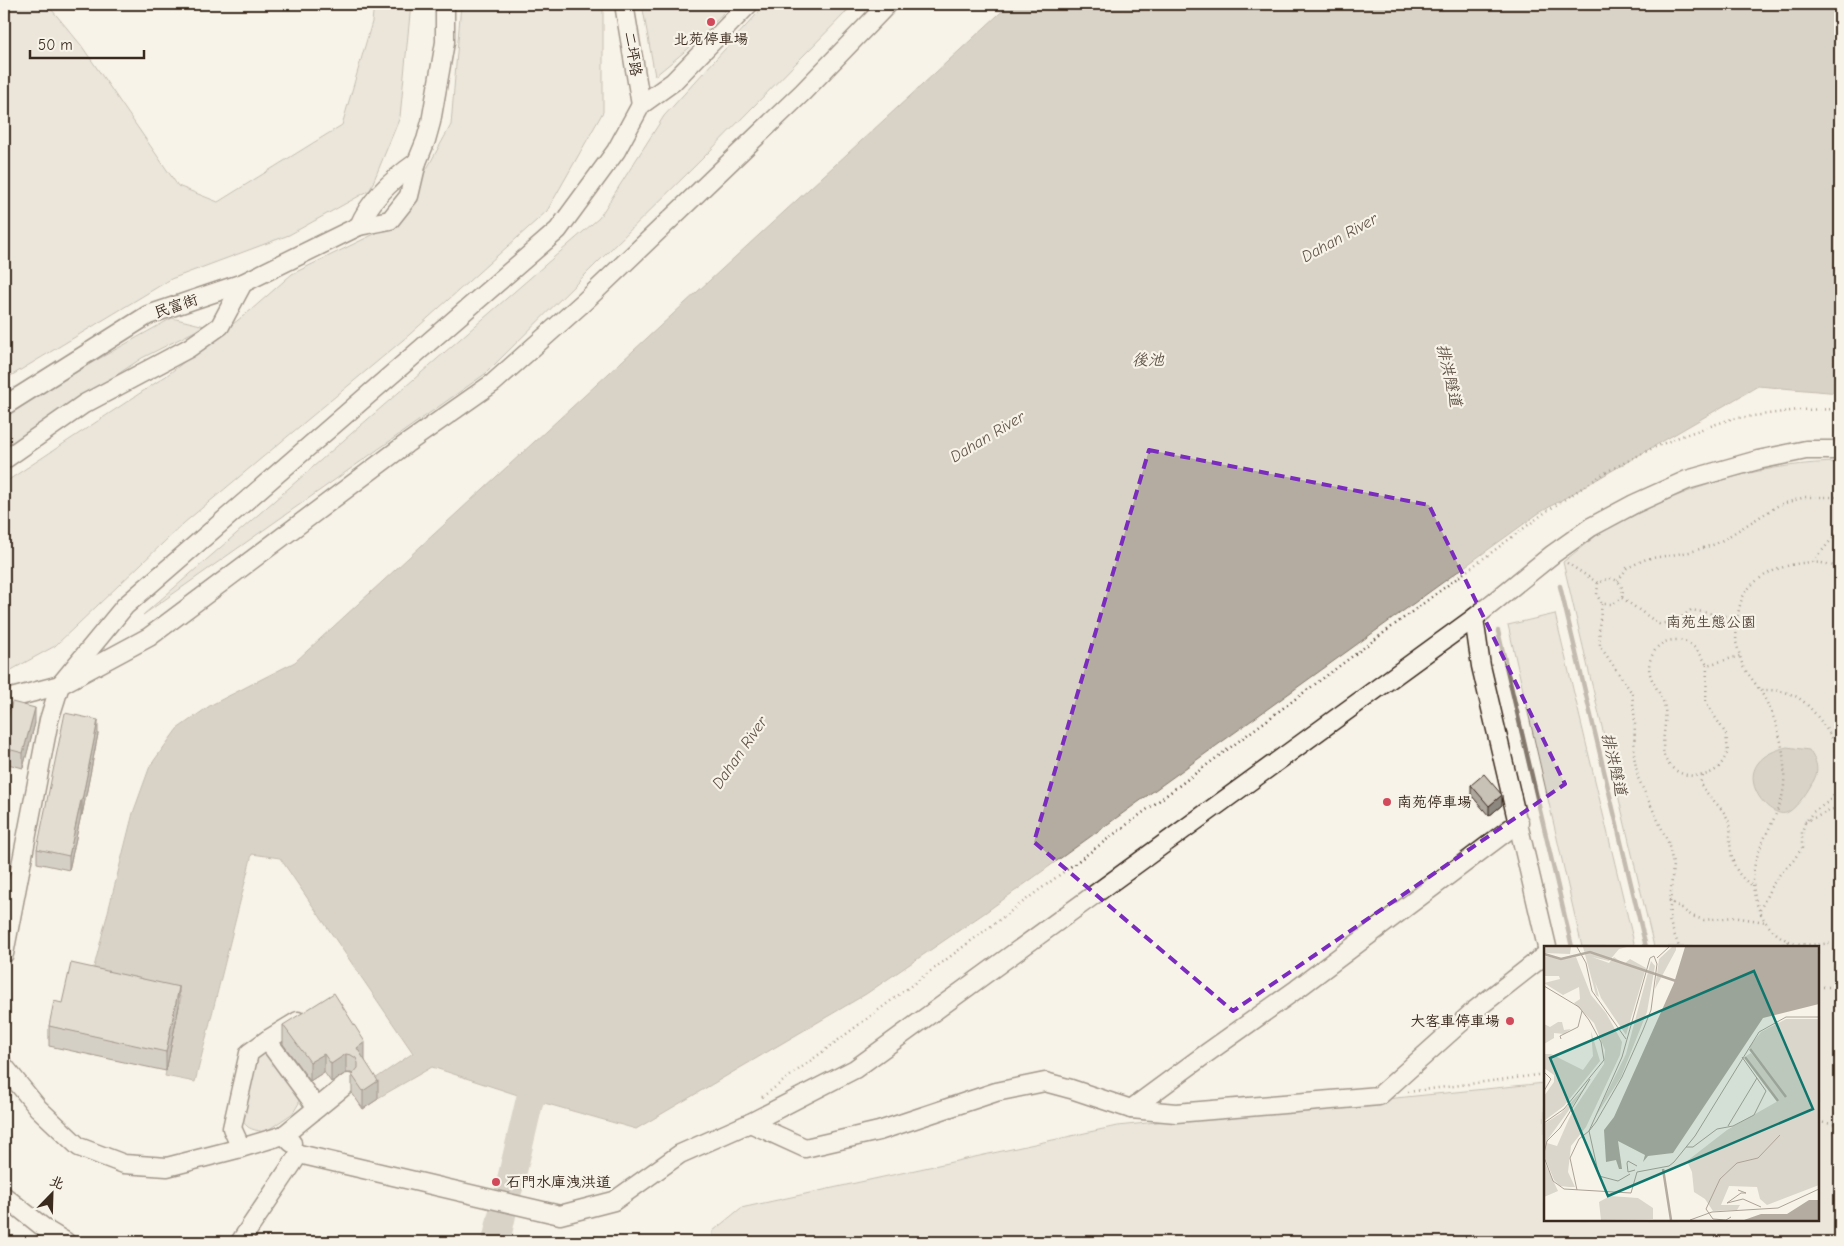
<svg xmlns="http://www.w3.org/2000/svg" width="1844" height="1246" font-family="'Comic Neue','LXGW WenKai TC',sans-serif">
  <rect width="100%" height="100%" fill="#f7f3e8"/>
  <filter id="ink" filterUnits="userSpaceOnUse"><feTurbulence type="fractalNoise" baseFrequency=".02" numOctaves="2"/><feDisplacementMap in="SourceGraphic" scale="10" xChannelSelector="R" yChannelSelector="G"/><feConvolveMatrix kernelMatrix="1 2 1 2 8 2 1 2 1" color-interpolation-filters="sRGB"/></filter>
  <g filter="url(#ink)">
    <g fill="#dbd6cb" stroke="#8b8074">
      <path d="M4,4h43l34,41 97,141 40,16 124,-77 30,-103 2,-18h37l-11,113 -30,73 -81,45 -118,44 -167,101z"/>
      <path d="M461,4h142v108l-56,99 -138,124 -225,188 -129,123 -51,28v-191l162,-107 85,-66 41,-36 105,-51 54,-98z"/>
      <path d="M642,4h89l-30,34 -46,38z"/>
      <path d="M766,4h88l-152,155 -217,215 -342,241 456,-397 65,-102z"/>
      <path d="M172,318l33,8 -63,32 -138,92v-35l64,-39z"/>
      <path d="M1840,462v780h-1127v-11l28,-23 376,-82 428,-43v137h273v-273h-164l-91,-385c14,-11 28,-23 43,-33 10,-6 21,-10 31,-15 63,-32 133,-51 203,-52z"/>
      <path d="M1555,614l80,333h-53l-74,-322z"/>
      <path d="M269,1053l3,3 26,41 1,6 -6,10 -28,19c-11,-2 -22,-3 -23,-17l12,-51c4,-6 7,-10 15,-11z"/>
    </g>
    <g fill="#b4aca0" stroke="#84786c">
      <path d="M1010,4h830v389l-82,-7 -219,127 -553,399 -120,82 -230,135 -106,-30 -98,-32 -54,31 -9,-15 44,-30 -133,-195 -28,-4 -57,228 -30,-6 16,-79 -89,-22 41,-162 17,-47 27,-37 34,-24 84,-43z"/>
      <path d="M1787,747l22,3c9,13 11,21 2,35 -4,8 -17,26 -25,28 -19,6 -64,-50 1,-66z"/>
    </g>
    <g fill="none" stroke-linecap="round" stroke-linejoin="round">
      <g stroke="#84786c" stroke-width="4.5">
        <path d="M1560,586l86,361"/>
        <path d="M1498,631l74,316"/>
      </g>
      <g stroke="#b4aca0" stroke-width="28">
        <path d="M509,1188l21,-89 19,-32"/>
        <path d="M496,1242l6,-27"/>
      </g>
      <defs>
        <g id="minor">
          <path d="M624,4l17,101"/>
          <path d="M359,226c11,-27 35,-48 58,-64"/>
          <path d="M4,406l144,-91 95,-32 116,-57 31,-6 19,-24 8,-34 9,-22 5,-18 14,-80v-38"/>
          <path d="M4,460l80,-56 105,-56 31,-22 23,-43"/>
          <path d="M1474,618l7,48 66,281"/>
          <path d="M4,700l56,-15 89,-48 257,-193 87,-61 92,-82 218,-209 85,-88"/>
          <path d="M4,954l45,-234 11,-35 65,-79 433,-376 58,-79 25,-46 32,-23 76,-78"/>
          <path d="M267,1040l31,-19"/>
          <path d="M4,1066l34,42 41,39 45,17 43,3 74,-19"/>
          <path d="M1131,1109l76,-56 90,-64 222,-167"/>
          <path d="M750,1123l55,25 74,-17 117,-39 49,-10 26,7 60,20 45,4 203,-17 96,-86 70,-55"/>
          <path d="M284,1135l-43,13 -9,-20 17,-75 18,-13 50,68"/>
          <path d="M292,1143l-8,-8 64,-52"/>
          <path d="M4,1196l44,35 18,11"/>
          <path d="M240,1242l59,-88 261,61 54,-14 66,-47 70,-31 105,-54 619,-451 79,-64 38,-27 43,-23 53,-24 71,-20 48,-10h34"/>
        </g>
      </defs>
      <use href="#minor" stroke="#3b2a1e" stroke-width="21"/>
      <g stroke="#3b2a1e" stroke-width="2.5" stroke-dasharray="1 4" stroke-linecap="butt">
        <path d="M1813,562l27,-33"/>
        <path d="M1567,563l31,20 12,-5 8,3 5,8 -1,9 -9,6h-11l-5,-9 1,-12"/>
        <path d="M1618,581l9,-13 19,-9 44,-7 26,-8 63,-39 26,-8h35"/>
        <path d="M1622,598l37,26 17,-3 15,-11 46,8c2,-7 3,-17 7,-23 15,-27 69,-42 96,-26"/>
        <path d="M1602,604l-3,23 1,19 32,47 3,29 -1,34 4,22 30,64 5,22 -4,56 10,27"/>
        <path d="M1737,618l-1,24 7,25 17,23c13,0 23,0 35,6 17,8 37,40 45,57"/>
        <path d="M1707,665l-1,38 20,31 2,18c-3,5 -6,12 -10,16 -16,14 -48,9 -54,-13 -3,-15 3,-31 1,-46 -2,-20 -26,-33 -11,-57 5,-9 13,-12 22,-12 16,0 24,13 31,25l33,-9"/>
        <path d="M1760,690c18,31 26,59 24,95 -2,26 -21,50 -28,75 -9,29 3,69 33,81 13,5 29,4 42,2"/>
        <path d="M1703,776l-3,7c8,15 26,26 30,42 1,4 0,9 0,12 0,19 4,38 22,48"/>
        <path d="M1805,822l35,-16"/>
        <path d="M1669,900l23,16 12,4 29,-3 33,5"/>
        <path d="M1760,910l11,-23 9,-13 13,-13 9,-13v-16l3,-9 8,-11 15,-10 12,-14"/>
        <path d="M1779,947l11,-6"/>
        <path d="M1818,987h22"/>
        <path d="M1408,1092l137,-18"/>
        <path d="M762,1097l785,-586 61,-40 45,-23 26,-11 52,-18 67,-9 42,-1"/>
        <path d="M1818,1122l22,3"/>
      </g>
      <use href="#minor" stroke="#f7f3e8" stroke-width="18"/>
    </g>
    <g fill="#aca69d" stroke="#3b2a1e">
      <path d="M35,723l-12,45 -19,-5v-28z"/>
      <path d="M98,734l-16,81h-1l-12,55 -32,-7v-14z"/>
      <path d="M1471,785l31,20 -13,11 -18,-21z"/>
      <path d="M62,1003l117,3 -13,65 -117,-25v-20z"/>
      <path d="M283,1025l82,36 13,38 -15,10 -11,-16v-18l1,-1 -2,-1h-5l-15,9 -7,-10 -14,9 -27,-37z"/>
    </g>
    <g fill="#8c877f" stroke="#3b2a1e">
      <path d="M35,708v15l-12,45v-15z"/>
      <path d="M98,720v14l-16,81v-15z"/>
      <path d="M1502,795v10l-13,11v-10z"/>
      <path d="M81,800v15l-12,55v-14z"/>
      <path d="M10,810v10l-6,28v-10z"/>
      <path d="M179,987v19l-13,65v-19z"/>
      <path d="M365,1042v19l-8,-13z"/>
      <path d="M324,1054v18l-14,9v-19z"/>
      <path d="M346,1054v19l-15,9v-18z"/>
      <path d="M378,1081v18l-15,10v-18z"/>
    </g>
    <g fill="#c8c1b6" stroke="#3b2a1e">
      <path d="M12,702l23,6 -12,45 -19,-5v-13z"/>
      <path d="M65,713l33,7 -16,80h-1l-12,56 -32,-7z"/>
      <path d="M1484,774l18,21 -13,11 -18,-21z"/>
      <path d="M4,809l6,1 -6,28z"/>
      <path d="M71,963l108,24 -13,65 -117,-26 5,-25 8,2z"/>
      <path d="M334,993l31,49 -8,6 21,33 -15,10 -11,-16 6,-7v-5l-2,-5 -5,-3 -5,-1 -15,10 -7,-10 -14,8 -27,-37z"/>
    </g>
  </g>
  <path d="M0 0H1844V1246H0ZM1149,450l280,55 136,279 -332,227 -199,-169z" fill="#f7f3e8" fill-opacity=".55" fill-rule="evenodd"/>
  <path fill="none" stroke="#7b2cbf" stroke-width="4" stroke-dasharray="10 6" stroke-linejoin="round" d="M1149,450l280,55 136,279 -332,227 -199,-169z"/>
  <g fill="#d1495b" stroke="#f7f3e8" stroke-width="2">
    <circle cx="711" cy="22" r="5"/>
    <circle cx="1387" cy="802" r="5"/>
    <circle cx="1510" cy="1021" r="5"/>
    <circle cx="496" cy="1182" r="5"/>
  </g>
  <g text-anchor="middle" stroke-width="4.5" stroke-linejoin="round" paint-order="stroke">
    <g font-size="15" fill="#3b2a1e" stroke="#f7f3e8" text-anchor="start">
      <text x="711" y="44" text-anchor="middle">北苑停車場</text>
      <text x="1397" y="807">南苑停車場</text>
      <text x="1500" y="1026" text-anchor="end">大客車停車場</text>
      <text x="506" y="1187">石門水庫洩洪道</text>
    </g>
    <g font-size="15" fill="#3b2a1e" stroke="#f7f3e8">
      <text transform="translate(633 54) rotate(81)" y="5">二坪路</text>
      <text transform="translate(176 306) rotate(-19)" y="5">民富街</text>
    </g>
    <g font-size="15" fill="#5b4c41" stroke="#f7f3e8">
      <text x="1711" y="627">南苑生態公園</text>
    </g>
    <g font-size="16" font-style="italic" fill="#5f5145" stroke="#f7f3e8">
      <text transform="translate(1339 237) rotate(-29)" y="6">Dahan River</text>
      <text x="1148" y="365">後池</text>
      <text transform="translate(1450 375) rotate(77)" y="6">排洪隧道</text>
      <text transform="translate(987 436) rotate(-31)" y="6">Dahan River</text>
      <text transform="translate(739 752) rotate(-55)" y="6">Dahan River</text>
      <text transform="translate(1615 764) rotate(77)" y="6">排洪隧道</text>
    </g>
  </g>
  <g transform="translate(1544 946)">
    <rect width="275" height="275" fill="#f7f3e8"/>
    <path d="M0,1h27l-1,7 -26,-1zM39,1h44l-8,2 -10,12 -17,-4 17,6 5,-6 10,7 6,-5 16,9 -20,67 -25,-37 -6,-16 4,15 -3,-2zM128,1h4v3l-21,39 4,-30zM0,10l19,3 13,-2 15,38 15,18 16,29 -2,13 -34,72 -15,19 -3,26 7,15h-6l-9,-1 -6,-6 -9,-22 -1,-34 17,-11 27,-29 -40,55 -1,4 10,3 15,-34 32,-48 1,-14 -11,-27 -20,-20 6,-4 -1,-12 -16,8 -19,-12 16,-4 -1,-3h-15zM107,15l4,5 -8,46 -26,65 -27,42 32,-65zM242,73h33v166l-52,20 -7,-6 -3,-12 -28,-1 -8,19h19l-3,5 -24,1 -8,-12 -11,-7 -2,-20 -5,-11 40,-31 51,-29 -32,-45 5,-3 34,43 -36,-49 12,-15zM14,76h4l2,8 7,-1 -7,5 -10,-1v5l-10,6v-20l6,3zM47,85l9,30 -36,45 -20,15v-25l10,-14v-7l-10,-7v-14h7l32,16 10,-14zM0,215l14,30 -14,6zM66,250l28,2 15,10v11l-52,1 -2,-18z" fill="#dbd6cb"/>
    <path d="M141,1h134v57l-56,14 -90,135 -25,3 -5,6 2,-7 -27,-14 4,28h-3l-3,-9 -10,2 -2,-32 10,-13 60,-134zM265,254h10v20h-75l17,-6h26z" fill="#b4aca0"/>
    <path fill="none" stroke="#b4aca0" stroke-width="2.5" d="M0,8l17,5 29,-7 86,29M206,103l36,48M201,111l33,44M119,223l8,51"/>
    <path fill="none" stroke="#aca397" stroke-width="1" d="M33,1l9,16 6,28 34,48M113,12l12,-11M0,40l35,21 10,13 12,22 3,18 -40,49 -20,14M17,93l-1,-3 18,-9 4,-16M0,126l7,7 -7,12M184,180l29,-48M142,201h7l24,-18 16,-3 21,-11 12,-24 -24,-34M0,207l3,-12 13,-13 30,-49M0,211l9,24 11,8 67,4 6,-21 32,-6 5,-4 21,-26 64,-104 27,-15h33M91,224l-7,2 -1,-9 1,-2 9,5M33,244l-7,-32 9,-19 10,-8 7,-9 26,-45 21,-47 8,-20 6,-46 -3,-8 -4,2 -28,99 -33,74 10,45 19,5 12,-7M194,244l8,3h-5l-14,10 16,-4 18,8M187,271l-5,3 -13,-1 -7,-10 14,-30 17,-16 21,-5 22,-23M146,274l22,-8 66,-4 41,-19"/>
    <path fill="#0f766e" fill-opacity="0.15" stroke="#0f766e" stroke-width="2.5" d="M210,25l59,138 -205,87 -58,-138z"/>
    <rect width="275" height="275" fill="none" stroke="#3b2a1e" stroke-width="2.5"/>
  </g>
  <rect width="1844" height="1246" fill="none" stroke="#f7f3e8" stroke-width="20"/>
  <rect x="10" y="10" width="1824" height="1226" fill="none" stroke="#3b2a1e" stroke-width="2" filter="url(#ink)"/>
  <g transform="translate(52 1194) rotate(23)" stroke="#f7f3e8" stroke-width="4" paint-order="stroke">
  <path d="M0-4L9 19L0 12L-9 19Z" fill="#3b2a1e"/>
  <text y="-8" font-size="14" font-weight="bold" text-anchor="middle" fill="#3b2a1e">北</text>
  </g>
  <path d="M30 50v8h114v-8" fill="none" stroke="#3b2a1e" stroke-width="2.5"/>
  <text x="38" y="50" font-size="15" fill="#3b2a1e" stroke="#f7f3e8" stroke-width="4" paint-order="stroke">50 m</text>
</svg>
